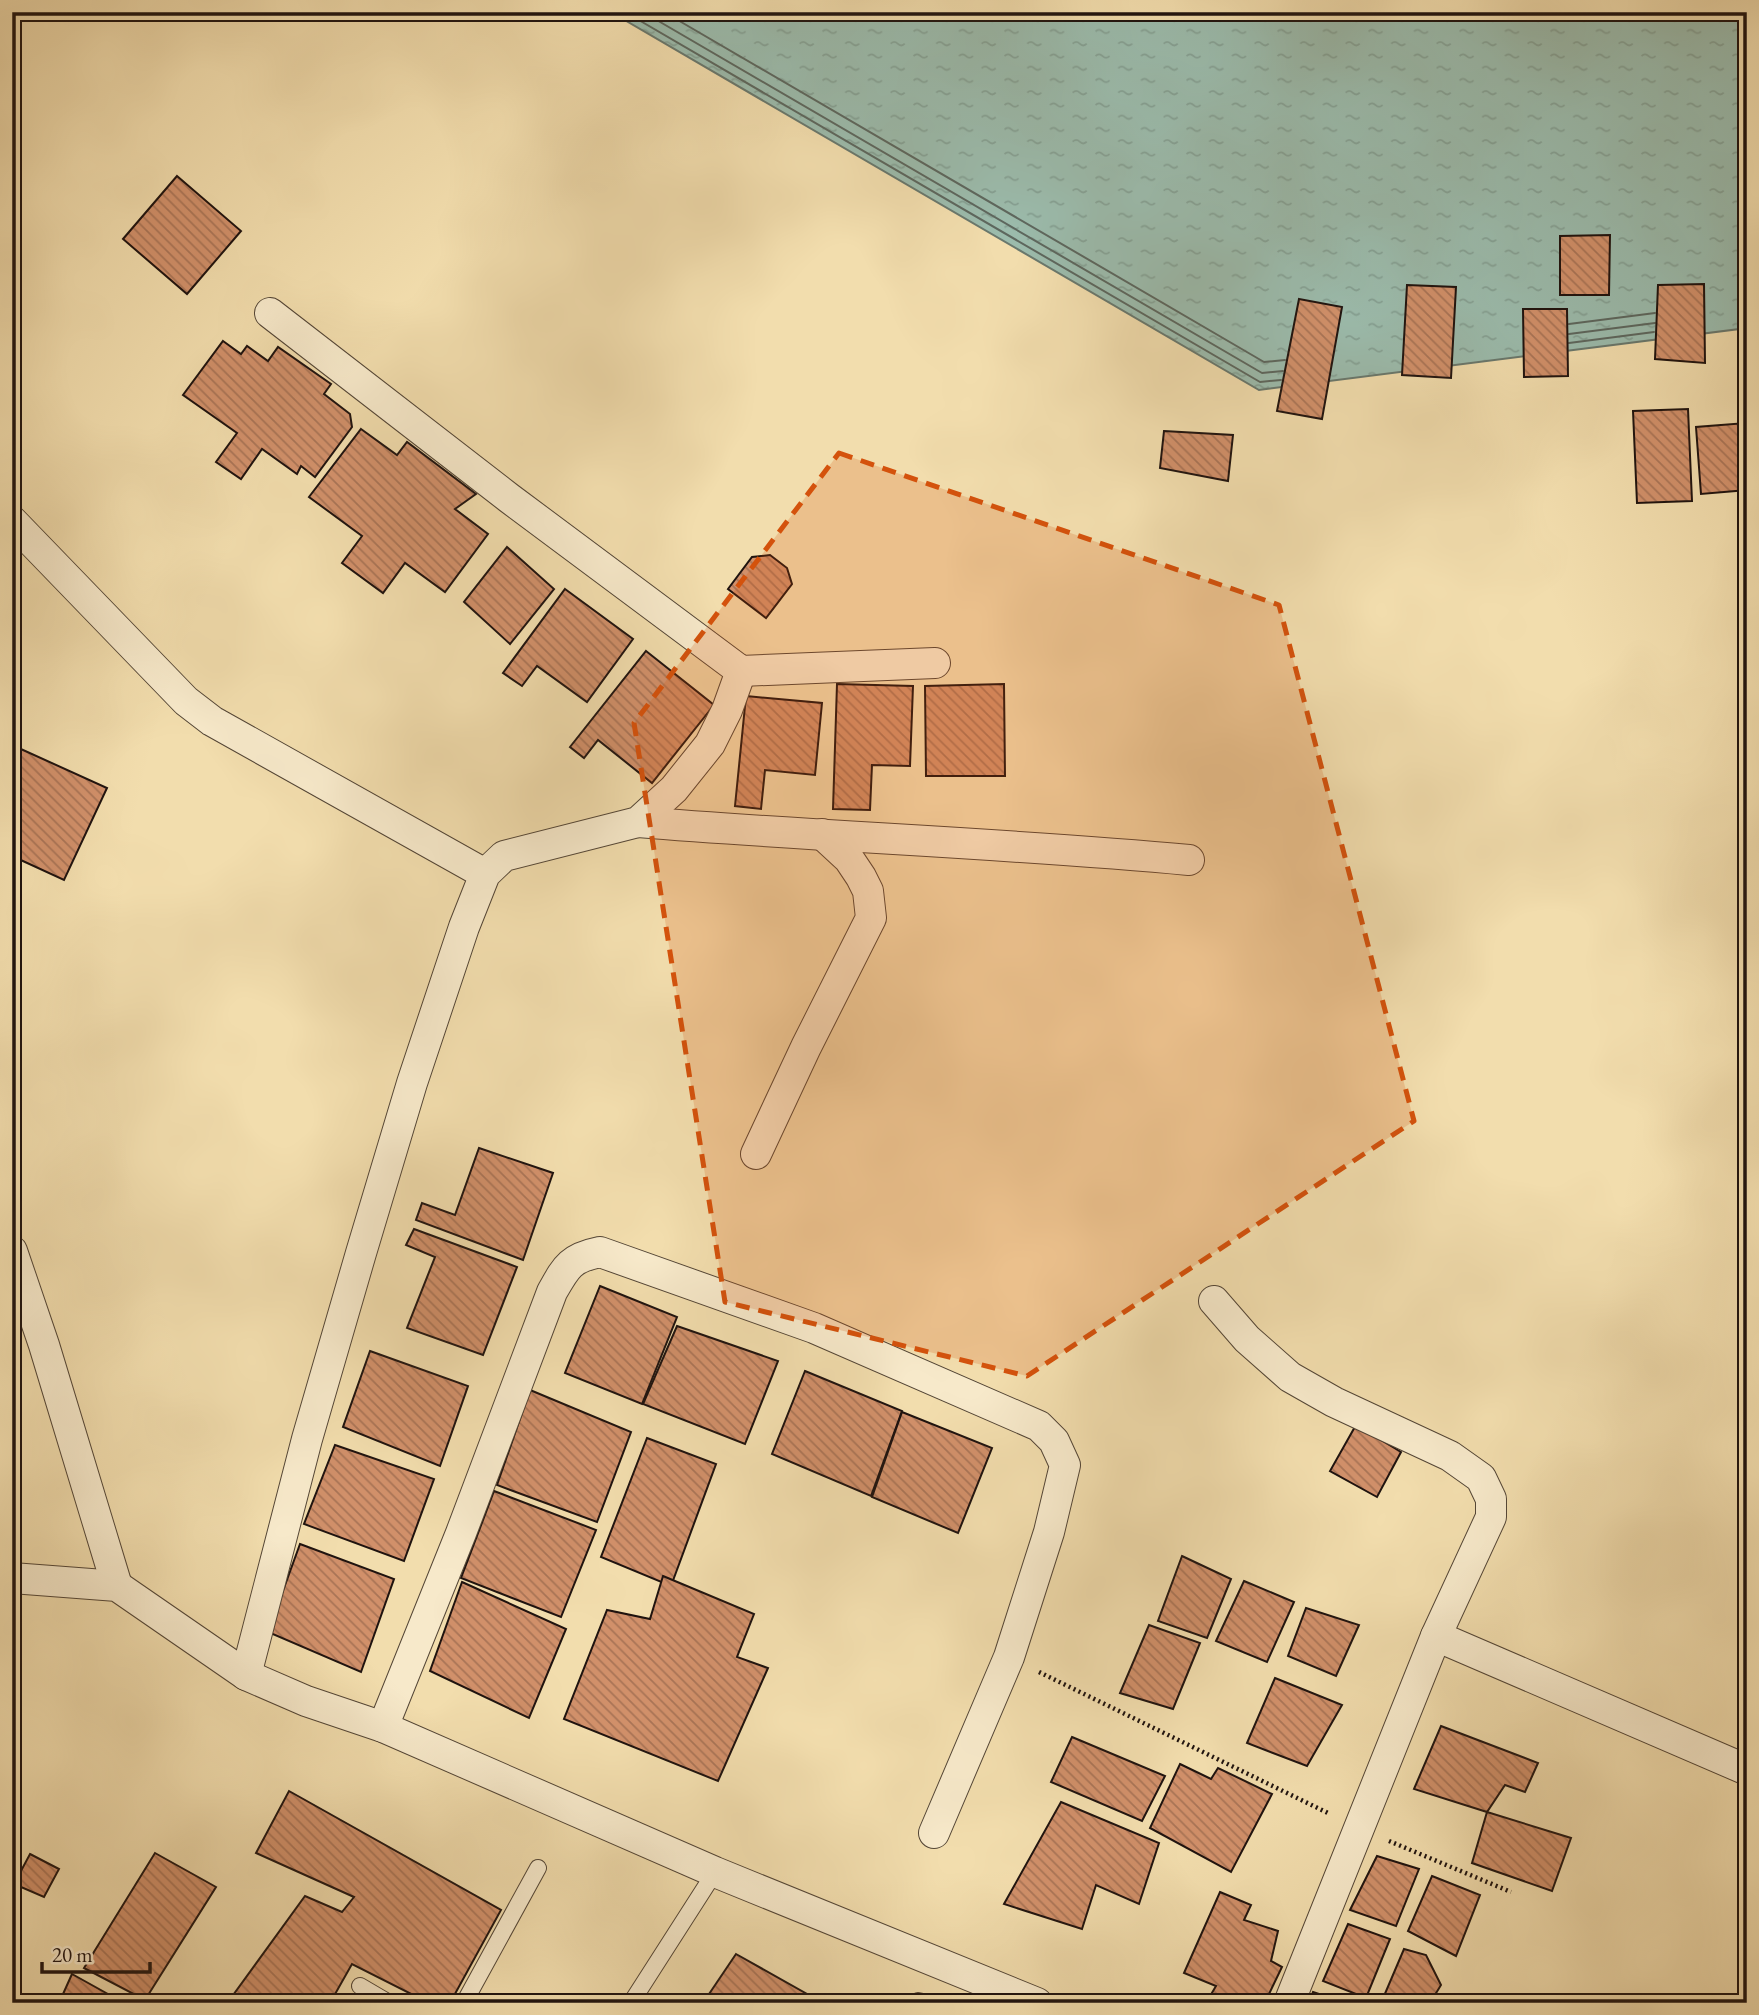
<svg xmlns="http://www.w3.org/2000/svg" width="1759" height="2015" font-family="'EB Garamond',serif">
  <defs>
    <pattern id="water-ripples" width="26" height="14" patternUnits="userSpaceOnUse" patternTransform="scale(1.75)"><rect width="26" height="14" fill="#9bbbac"/><path d="M2 4q2-2 4 0t4 0M15 11q2-2 4 0t4 0" fill="none" stroke="#85a093"/></pattern>
    <pattern id="building-back-hatch" width="6" height="6" patternUnits="userSpaceOnUse" patternTransform="scale(1.75)"><rect width="6" height="6" fill="#d1906a"/><path d="M-1 5l2 2M0 0l6 6M5-1l2 2" fill="none" stroke="#a97456"/></pattern>
  </defs>
  <rect width="100%" height="100%" fill="#f2ddad"/>
  <filter id="stains"><feTurbulence type="fractalNoise" baseFrequency=".00286" numOctaves="4"/><feColorMatrix values="0 0 0 0 .2 0 0 0 0 .09 0 0 0 0 .02 0 0 0 .5 -.17"/></filter>
  <radialGradient id="worn" r=".72"><stop offset=".6" stop-color="#630" stop-opacity="0"/><stop offset="1" stop-color="#630" stop-opacity=".3"/></radialGradient>
  <path fill="url(#water-ripples)" stroke="#69786d" stroke-width="2" d="M611,12h1136v316l-488,62z"/>
  <g fill="none" stroke-linecap="round" stroke-linejoin="round">
    <g stroke="#5d675e" stroke-width="2">
      <path d="M625,12l635,370 21,-2"/>
      <path d="M643,12l619,361 21,-2"/>
      <path d="M664,12l600,350 21,-2"/>
      <path d="M1569,324l86,-11"/>
      <path d="M1569,334l86,-11"/>
      <path d="M1569,343l85,-11"/>
    </g>
  </g>
  <g fill="url(#building-back-hatch)" stroke="#1f130f" stroke-width="2">
    <path d="M177,176l64,55 -54,63 -64,-55z"/>
    <path d="M1610,235l-1,60h-49v-59z"/>
    <path d="M1704,284l1,79 -50,-4 3,-74z"/>
    <path d="M1407,285l49,2 -5,91 -49,-3z"/>
    <path d="M1299,299l43,8 -20,112 -45,-8z"/>
    <path d="M1523,309h44l1,67 -44,1z"/>
    <path d="M223,341l18,13 6,-8 21,15 10,-14 53,37 -7,10 26,20 2,13 -37,50 -14,-11 -4,8 -35,-25 -21,30 -25,-17 21,-29 -54,-38z"/>
    <path d="M1688,409l4,92 -55,2 -4,-92z"/>
    <path d="M1746,423l1,67 -46,4 -5,-67z"/>
    <path d="M361,429l36,26 10,-13 69,52 -21,15 33,25 -43,58 -40,-29 -22,30 -41,-30 20,-27 -53,-39z"/>
    <path d="M1164,431l69,4 -5,46 -68,-13z"/>
    <path d="M507,547l47,42 -44,55 -46,-42z"/>
    <path d="M770,555l17,13 5,16 -26,34 -38,-29 24,-32z"/>
    <path d="M565,589l68,50 -46,63 -50,-36 -15,20 -19,-13z"/>
    <path d="M646,651l68,54 -62,78 -54,-43 -14,18 -14,-11z"/>
    <path d="M837,684l76,2 -3,80 -38,-1 -2,45 -37,-1z"/>
    <path d="M1004,684l1,92h-79l-1,-90z"/>
    <path d="M746,696l76,7 -7,72 -50,-5 -4,39 -26,-3z"/>
    <path d="M12,745l95,43 -43,92 -52,-24z"/>
    <path d="M479,1148l74,25 -30,87 -107,-40 6,-17 33,12z"/>
    <path d="M414,1229l103,38 -34,88 -76,-27 28,-71 -29,-12z"/>
    <path d="M600,1286l77,31 -35,87 -77,-31z"/>
    <path d="M677,1326l101,35 -33,83 -102,-40z"/>
    <path d="M370,1351l98,35 -28,80 -97,-39z"/>
    <path d="M805,1371l97,40 -31,85 -99,-42z"/>
    <path d="M530,1390l101,42 -34,90 -100,-37z"/>
    <path d="M902,1412l90,36 -34,85 -86,-36z"/>
    <path d="M1356,1425l45,27 -24,45 -47,-26z"/>
    <path d="M647,1438l69,26 -45,122 -70,-29z"/>
    <path d="M335,1445l99,34 -30,82 -100,-37z"/>
    <path d="M494,1491l102,39 -35,87 -100,-39z"/>
    <path d="M300,1544l94,35 -33,93 -93,-40z"/>
    <path d="M1182,1556l49,23 -24,59 -49,-17z"/>
    <path d="M663,1576l91,38 -17,43 31,11 -50,113 -154,-62 43,-109 43,9z"/>
    <path d="M1244,1581l50,21 -27,60 -51,-21z"/>
    <path d="M462,1582l104,47 -37,89 -99,-47z"/>
    <path d="M1306,1608l53,17 -23,51 -48,-20z"/>
    <path d="M1149,1625l51,18 -27,66 -53,-16z"/>
    <path d="M1275,1678l67,27 -35,61 -60,-23z"/>
    <path d="M1441,1726l97,37 -13,29 -20,-7 -18,27 -73,-23z"/>
    <path d="M1072,1737l93,39 -23,45 -91,-39z"/>
    <path d="M1180,1764l31,15 7,-11 54,26 -41,78 -81,-44z"/>
    <path d="M289,1791l212,119 -51,93h-21l-77,-39 -22,39h-91l-8,-5 74,-102 37,16 12,-15 -98,-44z"/>
    <path d="M1061,1802l98,41 -20,61 -43,-19 -14,44 -78,-25z"/>
    <path d="M1487,1812l84,26 -19,53 -80,-28z"/>
    <path d="M155,1853l61,34 -71,113 -61,-32z"/>
    <path d="M30,1854l29,15 -15,28 -30,-13z"/>
    <path d="M1377,1856l42,13 -23,57 -46,-16z"/>
    <path d="M1432,1876l48,19 -24,61 -48,-25z"/>
    <path d="M1220,1892l31,13 -7,15 34,11 -7,30 11,6 -14,29 7,7h-69l10,-17 -32,-13z"/>
    <path d="M1348,1924l42,15 -24,59 -43,-17z"/>
    <path d="M1404,1949l22,6 15,30 -11,18h-49z"/>
    <path d="M736,1954l87,49h-120z"/>
    <path d="M72,1974l52,29h-65z"/>
    <path d="M1313,1992l33,11h-37z"/>
  </g>
  <g fill="none" stroke-linecap="round" stroke-linejoin="round">
    <defs>
      <g id="service">
        <path d="M360,1986l29,17"/>
        <path d="M464,2003l74,-135"/>
        <path d="M631,2003l84,-131"/>
        <path d="M915,2003l3,-2 10,2"/>
      </g>
      <g id="minor">
        <path d="M270,313l239,185 232,173 194,-8"/>
        <path d="M12,521l174,180 26,20 273,153"/>
        <path d="M638,822c184,15 368,21 551,38"/>
        <path d="M756,1154l50,-107 65,-129 -3,-27 -7,-14 -12,-18 -27,-25"/>
        <path d="M12,1251l32,94 73,241"/>
        <path d="M1214,1301l33,38 43,38 44,25 116,54 31,22 10,21v18l-55,119 -147,367"/>
        <path d="M12,1578l105,8 129,89 60,26 77,26 332,145 322,131"/>
        <path d="M1436,1636l311,134"/>
        <path d="M246,1675l61,-236 54,-186 51,-170 52,-156 21,-53 19,-18 134,-34 36,-33 36,-45 17,-34 14,-39"/>
        <path d="M383,1727l78,-194 91,-241c14,-25 18,-34 48,-40l214,76 225,98 15,15 11,24 -16,67 -40,125 -75,176"/>
      </g>
    </defs>
    <use href="#service" stroke="#544636" stroke-width="18"/>
    <use href="#minor" stroke="#544636" stroke-width="32"/>
    <g stroke="#1f130f" stroke-width="4.5" stroke-dasharray="2 3.5" stroke-linecap="butt">
      <path d="M1039,1672l291,142"/>
      <path d="M1389,1841l122,51"/>
    </g>
    <use href="#service" stroke="#f7e9ca" stroke-width="16"/>
    <use href="#minor" stroke="#f7e9ca" stroke-width="30"/>
  </g>
  <path fill="#d4520c" fill-opacity="0.2" stroke="#d4520c" stroke-width="5" stroke-dasharray="14 9" stroke-linejoin="round" d="M839,453l440,152 135,516 -387,255 -302,-74 -91,-579z"/>
  <rect width="1759" height="2015" fill="none" stroke="#f2ddad" stroke-width="42"/>
  <rect x="14" y="14" width="1731" height="1987" fill="none" stroke="#1f130f" stroke-width="3.5"/>
  <rect x="21" y="21" width="1717" height="1973" fill="none" stroke="#1f130f" stroke-width="2"/>
  <path d="M42 1962v10h108v-10" fill="none" stroke="#1f130f" stroke-width="3.5"/>
  <text x="52" y="1962" font-size="21" fill="#1f130f" stroke="#f7e9ca" stroke-width="5" paint-order="stroke">20 m</text>
  <rect width="100%" height="100%" filter="url(#stains)"/>
  <rect width="100%" height="100%" fill="url(#worn)"/>
</svg>
